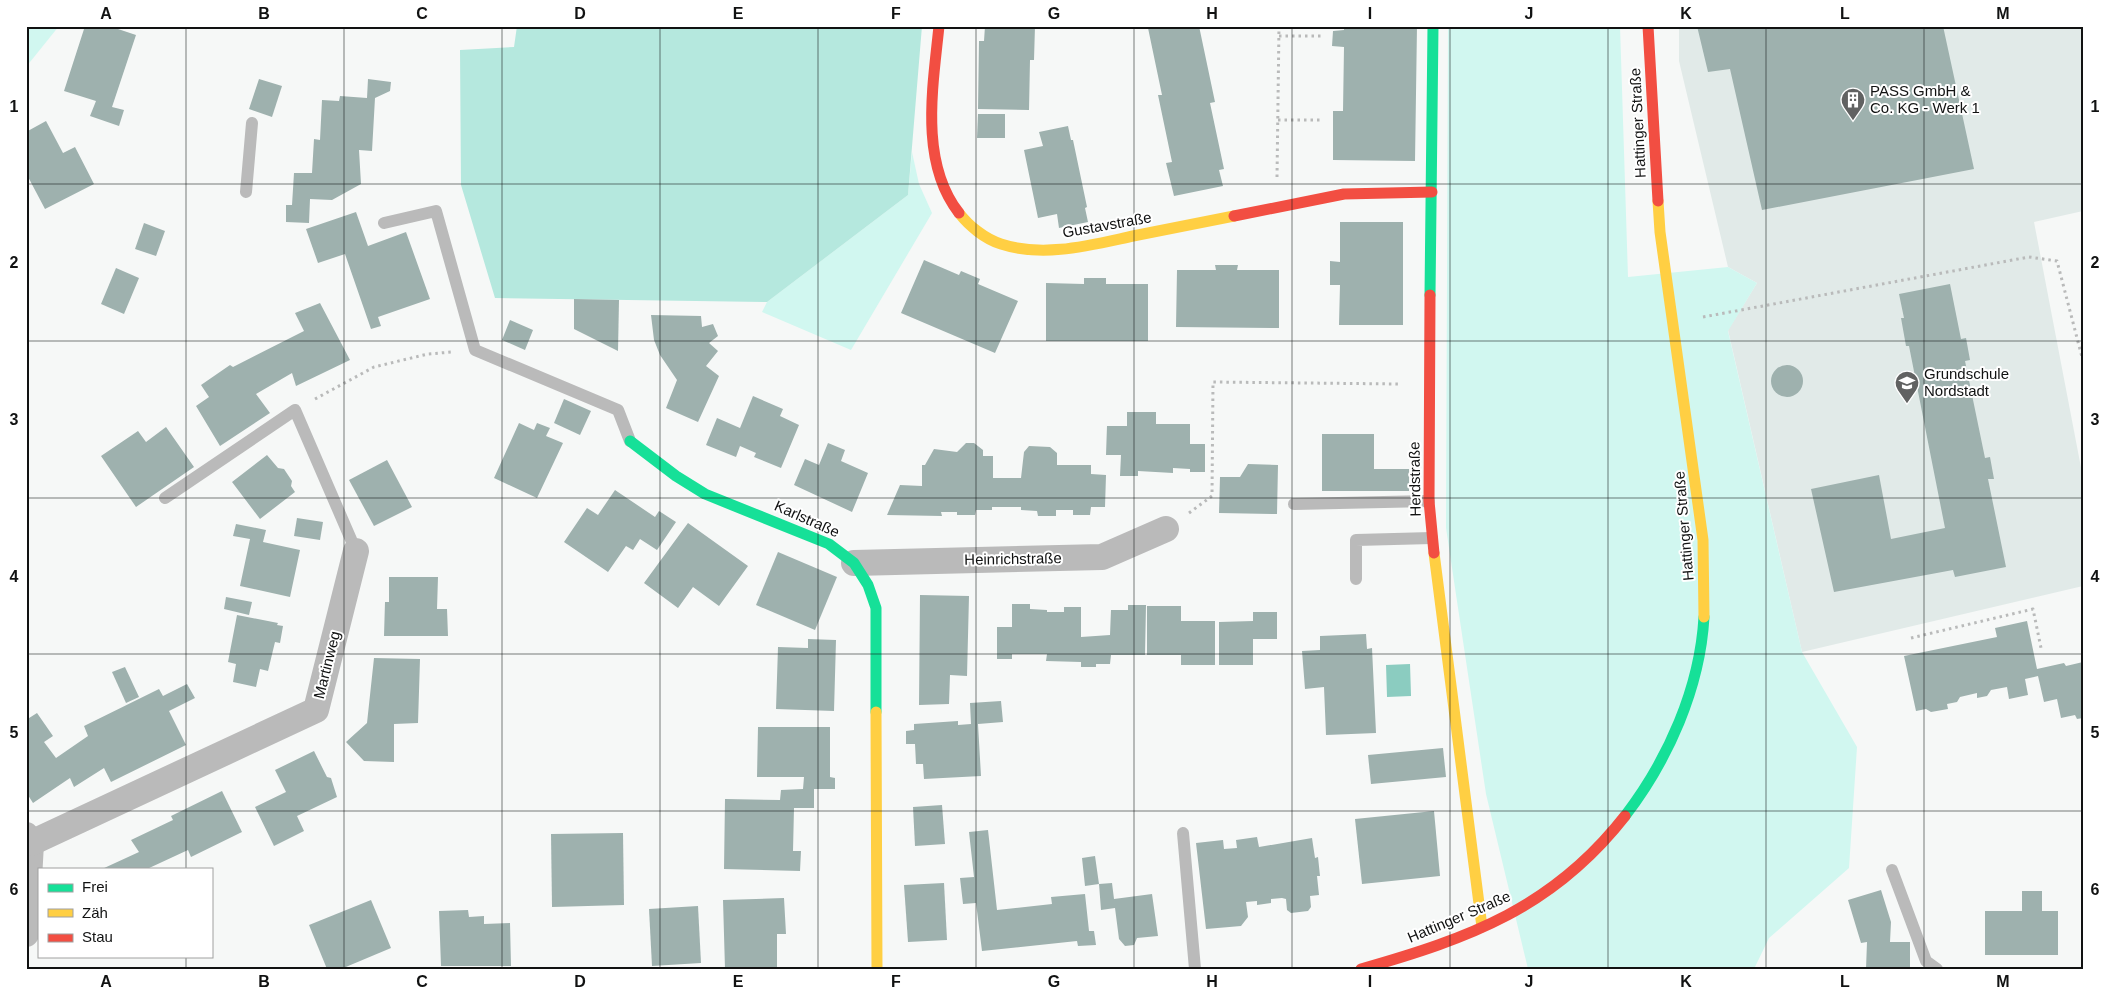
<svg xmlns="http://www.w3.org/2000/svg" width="2109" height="995" font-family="Arial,sans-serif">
  <rect width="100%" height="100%" fill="#f6f8f7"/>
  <path fill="#e1eae8" d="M1679,26h404v185l-49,11 49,256v108l-281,66 -74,-322 29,-47 -29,-16 -49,-206z"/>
  <g fill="#d1f7f0">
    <path d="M26,26h33l-33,41z"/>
    <path d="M1448,26h172l8,251 100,-10 29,16 -29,48 74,321 55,95 -8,121 -80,70 -15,31h-226l-42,-175 -40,-266z"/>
    <path d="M912,152l7,32 13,29 -81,137 -89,-38 5,-10 141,-107z"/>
  </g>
  <path fill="#b5e8de" d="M517,26h405l-14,169 -141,107 -272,-4 -34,-113 -1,-135 54,-3z"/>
  <path fill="#8bccc0" d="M1410,664l1,32 -24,1 -1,-32z"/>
  <g fill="#9eb1ae">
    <path d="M85,26h24l27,9 -24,72 12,3 -5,16 -29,-10 6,-15 -32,-10z"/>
    <path d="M985,26h50l-1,34h-4l-1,50 -51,-1 1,-68h5z"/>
    <path d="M1154,26h45l16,76 -5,1 14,66 -5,1 4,16 -49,10 -8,-33 6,-1 -14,-67h4l-14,-67z"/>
    <path d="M1344,26h73l-2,135 -82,-1v-49h10l1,-64 -12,-1 1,-15 11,-1z"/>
    <path d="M1697,26h246l31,143 -212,41 -32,-141 -22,3z"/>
    <path d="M259,79l23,7 -10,31 -23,-8z"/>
    <path d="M368,79l23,3 -1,9 -15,7 -3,53 -13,-1 2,34 -29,16 -22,-1 -1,24 -23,-1v-17h6l2,-32h18l2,-34 6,1 2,-40 17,1 1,-5 27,2z"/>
    <path d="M978,114h27v24h-28z"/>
    <path d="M46,121l17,32 12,-6 19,37 -49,25 -19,-36v-41z"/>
    <path d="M1068,126l3,14h2l14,67 -2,1 3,14 -29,6 -2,-14 -19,4 -14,-68 19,-4 -4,-14z"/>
    <path d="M356,212l12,34 38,-14 24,67 -52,18 3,9 -10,3 -26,-75 -27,9 -12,-34z"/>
    <path d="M1340,222h63v103h-64l1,-40h-10v-24l10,1z"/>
    <path d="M144,223l21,8 -9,25 -21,-7z"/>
    <path d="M924,260l35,15 2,-4 19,8 -2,5 40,17 -23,52 -94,-40z"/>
    <path d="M1215,265h23l-1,5h42v58l-103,-1 1,-57h39z"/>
    <path d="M116,268l23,10 -15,36 -23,-10z"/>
    <path d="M1084,278h22v6h42v57h-102v-58l38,1z"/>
    <path d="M1950,284l11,55 5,-1 4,22 -5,1 20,97 5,-1 4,22h-6l18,88 -51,10 -2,-7 -119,22 -23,-103 68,-14 12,64 54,-11 -36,-182h-3l-5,-28h3l-5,-24z"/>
    <path d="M574,299l45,1 -1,51 -44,-22z"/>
    <path d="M320,303l30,57 -54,26 -4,-13 -36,21 14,19 -50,33 -24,-40 13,-9 -8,-12 29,-20 3,2 71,-36 -9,-18z"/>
    <path d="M651,315l50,1 1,11 11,-3 5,12 -9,7 9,8 -12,15 13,10 -21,46 -32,-14 11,-28 -17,-25 -6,-15z"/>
    <path d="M510,320l23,10 -8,20 -23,-10z"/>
    <circle cx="1787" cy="381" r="16"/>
    <path d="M753,396l30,13 -3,7 19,9 -18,43 -27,-11 2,-4 -16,-7 -4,11 -30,-12 11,-27 23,10z"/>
    <path d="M564,399l27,12 -11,24 -26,-12z"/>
    <path d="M1127,412h29v12h34v20h15v28h-15v-3l-17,-1v5l-35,-2v5h-18l1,-21h-15l1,-29h20z"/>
    <path d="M519,423l15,7 3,-7 13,5 -4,8 17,7 -26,55 -43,-20z"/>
    <path d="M166,427l28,40 -58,40 -35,-51 37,-25 8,11z"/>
    <path d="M1322,434h52v35h35v22h-87z"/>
    <path d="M828,443l17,7 -4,11 27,12 -16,39 -58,-27 11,-26 14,6z"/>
    <path d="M966,443h8l9,7v6h10v22h28l3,-26 5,-6 21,1 7,6v12h34v9l15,1 -1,32h-14l-1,8h-17v-5h-17v6h-18l-1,-5 -16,-1v-3h-29v3h-16l-1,5h-18v-3h-16l1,4 -55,-1 13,-30 22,1v-21h3l9,-16 23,3z"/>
    <path d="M267,455l11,13 6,1 8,12 -1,5 4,6 -35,27 -28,-37z"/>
    <path d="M387,460l25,47 -38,19 -25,-46z"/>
    <path d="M1248,464l30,1 -1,49 -58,-1 1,-36h20z"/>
    <path d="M615,490l40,27 4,-6 17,11 -19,28 -17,-11 -7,11 -7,-4 -18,26 -44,-30 23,-34 11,7z"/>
    <path d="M297,518l26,4 -3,18 -26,-4z"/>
    <path d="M688,523l60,43 -29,40 -26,-19 -15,21 -34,-25z"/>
    <path d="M236,524l30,6 -3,12 37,8 -10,47 -50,-11 10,-47 -17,-3z"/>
    <path d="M778,552l59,25 -22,53 -59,-25z"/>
    <path d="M389,577h49l-1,32h10l1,27h-64l1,-34h4z"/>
    <path d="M920,595l49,1 -2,80 -17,-1 -1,29 -30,1z"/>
    <path d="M226,597l26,5 -3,13 -25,-6z"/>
    <path d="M1012,604h18v5l17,1v2h17v-5h17v30l29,-2 1,-25h17v-5h18l-1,50h-34l-1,9h-14v3h-15v-5l-35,-1 1,-7h-35v5h-15v-32h15z"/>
    <path d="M1147,606h34v15h34v44h-34v-10h-34z"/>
    <path d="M1253,612h24v27h-24v26h-34v-43l34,-1z"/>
    <path d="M237,615l41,8 -1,2 6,1 -3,17 -5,-1 -7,29 -8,-2 -4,18 -23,-5 3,-18 -8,-2z"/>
    <path d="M2027,621l10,48 27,-6 2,3 17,-4v56l-6,1 -2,-4 -14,3 -4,-19 -13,3 -6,-26 -13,3 3,16 -19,4 -2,-12 -16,3 -4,6 -10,2v-5l-17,4 -3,5 -10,2 1,5 -17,3 -5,-3 -10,2 -12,-55 93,-19 -2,-9z"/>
    <path d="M1366,634l1,15 5,-1 4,85 -50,2 -2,-48 -19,2 -3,-38 18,-1v-14z"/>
    <path d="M808,639l28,1 -2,71 -58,-2 2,-62 30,1z"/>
    <path d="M374,658l46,1 -2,64 -24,1v38l-30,-1 -18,-19 21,-19z"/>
    <path d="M125,667l14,30 -13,6 -14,-31z"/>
    <path d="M187,684l8,14 -26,13 17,34 -75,37 -7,-14 -30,19 -4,-9 -37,25 -7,-11v-72l11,-7 16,23 -9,6 12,16 32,-22 -4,-10 75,-37 4,7z"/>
    <path d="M1001,701l2,21 -25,2 3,52 -57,3 -1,-15h-7l-1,-20h-9v-13l8,-1v-6l44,-3v4l13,-1 -1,-21z"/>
    <path d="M758,727h72v50l5,1v11h-21v19h-20l-1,43h8l-1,20 -76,-2 1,-70 55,1 1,-10 22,-1 1,-12h-47z"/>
    <path d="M1443,748l3,29 -75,7 -3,-29z"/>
    <path d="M314,751l13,26 4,1 6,19 -40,19 7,15 -30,15 -19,-39 31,-15 -11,-22z"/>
    <path d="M222,791l20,41 -51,25 -3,-7 -41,19h-45l37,-17 -8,-12 42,-20 -2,-4z"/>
    <path d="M942,805l3,39 -30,2 -2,-39z"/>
    <path d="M1434,811l6,65 -78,8 -7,-65z"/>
    <path d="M988,830l9,80 55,-6 -1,-7 34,-3 4,37h5l2,14 -18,1 -1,-5 -95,10 -6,-48 -13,1 -3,-26 14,-1 -5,-45z"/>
    <path d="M623,833l1,72 -72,2 -1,-73z"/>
    <path d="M1257,837l2,10 53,-9 3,20 3,-1 2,19h-3l2,19 -9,1 1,11 -3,4 -17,2 -4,-3 -1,-11 -4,-1 -11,1v4l-14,2v-4l-11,1 2,15 -7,9 -35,3 -10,-86 27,-3 1,9 13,-1 -1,-8z"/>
    <path d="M1095,856l4,28 13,-1 2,16 38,-5 6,42 -21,2 -3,7 -9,1 -6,-7 -4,-31 -14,2 -2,-26 -14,2 -3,-28z"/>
    <path d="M944,883l3,57 -39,2 -4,-57z"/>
    <path d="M1881,890l10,32 -1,20h20v27h-44l1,-27 -6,1 -13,-43z"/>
    <path d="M2022,891h20v20h16v44h-73v-44h37z"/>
    <path d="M784,898l2,36h-9v35h-52l-2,-69z"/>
    <path d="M371,900l20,48 -50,21h-14l-18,-44z"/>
    <path d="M698,906l3,57 -49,3 -3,-57z"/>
    <path d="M468,910l1,7 15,-1v8l26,-1 1,43h-70l-2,-55z"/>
  </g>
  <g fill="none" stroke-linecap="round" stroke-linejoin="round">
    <g stroke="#b9baba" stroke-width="3" stroke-dasharray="2.5 4" stroke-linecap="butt">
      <path d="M1279,36h43"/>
      <path d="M1278,120h42"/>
      <path d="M1277,177l2,-151"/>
      <path d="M1703,317l326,-60 28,4 26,100"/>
      <path d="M315,399l59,-32 54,-13 24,-2"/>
      <path d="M1189,513l23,-17 1,-114 186,2"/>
      <path d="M1911,638l122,-29 8,39"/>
    </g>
    <g stroke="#bababa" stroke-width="12">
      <path d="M246,192l6,-69"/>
      <path d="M384,223l52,-12 39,139 143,60 12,31"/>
      <path d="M165,498l130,-88 61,141"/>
      <path d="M1294,504l135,-3"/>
      <path d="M1356,579v-39l76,-2"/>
      <path d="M1183,833l12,136"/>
      <path d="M1892,870l34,91 11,8"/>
    </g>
    <g stroke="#bababa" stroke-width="26">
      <path d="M854,563l248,-6 64,-28"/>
      <path d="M26,835l5,8 -5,91"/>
      <path d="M31,843l285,-133 40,-159"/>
    </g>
    <g stroke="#16e098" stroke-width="11">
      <path d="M1430,295l3,-269"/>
      <path d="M630,441l46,35 29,18 124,50 25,19 14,22 8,23v104"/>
      <path d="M1625,816c43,-56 75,-128 79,-199"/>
    </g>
    <g stroke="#ffcf43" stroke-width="11">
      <path d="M1658,201l2,31 43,308 1,77"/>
      <path d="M959,213c10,13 26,26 42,31 43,14 90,1 132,-8 34,-7 67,-13 101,-20"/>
      <path d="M1434,553l48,374"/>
      <path d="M876,712l1,257"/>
    </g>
    <g stroke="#f24e42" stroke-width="11">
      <path d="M939,26c-6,60 -20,136 20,187"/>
      <path d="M1648,26l10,175"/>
      <path d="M1234,216l110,-22 88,-2"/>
      <path d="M1430,295l-1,206 5,52"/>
      <path d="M1361,969c109,-31 192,-61 264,-153"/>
    </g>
  </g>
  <path fill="none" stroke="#111212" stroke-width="1" stroke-opacity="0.55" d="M186,26v843M344,26v943M502,26v943M660,26v943M818,26v943M976,26v943M1134,26v943M1292,26v943M1450,26v943M1608,26v943M1766,26v943M1924,26v943M26,184h2057M26,341h2057M26,498h2057M26,654h2057M26,811h2057M186,956v13"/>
  <defs>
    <symbol id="building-pin" viewBox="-11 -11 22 30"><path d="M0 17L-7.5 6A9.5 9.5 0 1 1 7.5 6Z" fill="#616262" stroke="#fff"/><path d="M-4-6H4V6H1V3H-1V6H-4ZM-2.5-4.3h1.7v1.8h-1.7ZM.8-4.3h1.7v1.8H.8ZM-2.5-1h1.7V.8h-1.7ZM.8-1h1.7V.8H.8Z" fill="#fff"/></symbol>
    <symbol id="school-pin" viewBox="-11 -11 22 30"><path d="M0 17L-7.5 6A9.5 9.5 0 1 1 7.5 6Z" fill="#616262" stroke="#fff"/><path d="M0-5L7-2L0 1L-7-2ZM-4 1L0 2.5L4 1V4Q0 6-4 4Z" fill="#fff"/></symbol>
  </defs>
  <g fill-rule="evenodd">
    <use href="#building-pin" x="1839" y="86" width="28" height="38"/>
    <use href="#school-pin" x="1893" y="369" width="28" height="38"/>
  </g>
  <g text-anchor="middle" stroke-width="4" stroke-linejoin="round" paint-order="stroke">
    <g font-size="15" fill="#111212" stroke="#fff" text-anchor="start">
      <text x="1870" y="96">PASS GmbH &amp;<tspan x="1870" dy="17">Co. KG - Werk 1</tspan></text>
      <text x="1924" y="379">Grundschule<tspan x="1924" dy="17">Nordstadt</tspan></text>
    </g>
    <g font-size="15" fill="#111212" stroke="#fff">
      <text transform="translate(1638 123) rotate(-93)" y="5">Hattinger Straße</text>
      <text transform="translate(1107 225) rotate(-10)" y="5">Gustavstraße</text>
      <text transform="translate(1415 479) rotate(-91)" y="5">Herdstraße</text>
      <text transform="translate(807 519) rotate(24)" y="5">Karlstraße</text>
      <text transform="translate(1684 526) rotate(-95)" y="5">Hattinger Straße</text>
      <text transform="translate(1013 559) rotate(-1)" y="5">Heinrichstraße</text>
      <text transform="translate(327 665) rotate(-76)" y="5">Martinweg</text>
      <text transform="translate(1459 917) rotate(-23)" y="5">Hattinger Straße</text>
    </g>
  </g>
  <rect width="2109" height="995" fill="none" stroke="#ffffff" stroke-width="55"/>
  <rect x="38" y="868" width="175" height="90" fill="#ffffff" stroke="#a0a0a0"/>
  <rect x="48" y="884" width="25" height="8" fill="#16e098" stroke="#a0a0a0"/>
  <text x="82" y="892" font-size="15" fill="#111212">Frei</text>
  <rect x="48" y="909" width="25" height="8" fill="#ffcf43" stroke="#a0a0a0"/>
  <text x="82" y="918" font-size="15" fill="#111212">Zäh</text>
  <rect x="48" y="934" width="25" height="8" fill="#f24e42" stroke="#a0a0a0"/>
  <text x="82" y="942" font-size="15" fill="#111212">Stau</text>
  <rect x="28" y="28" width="2054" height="940" fill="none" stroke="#111212" stroke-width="2"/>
  <g font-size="16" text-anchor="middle" font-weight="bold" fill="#111212">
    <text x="106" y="19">A</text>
    <text x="264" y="19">B</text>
    <text x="422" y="19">C</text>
    <text x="580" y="19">D</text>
    <text x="738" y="19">E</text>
    <text x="896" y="19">F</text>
    <text x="1054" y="19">G</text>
    <text x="1212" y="19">H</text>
    <text x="1370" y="19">I</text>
    <text x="1529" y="19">J</text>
    <text x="1686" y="19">K</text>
    <text x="1845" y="19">L</text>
    <text x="2003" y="19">M</text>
    <text x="14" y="112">1</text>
    <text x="2095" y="112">1</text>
    <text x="14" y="268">2</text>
    <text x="2095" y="268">2</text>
    <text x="14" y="425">3</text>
    <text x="2095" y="425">3</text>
    <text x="14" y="582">4</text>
    <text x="2095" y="582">4</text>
    <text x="14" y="738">5</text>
    <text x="2095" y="738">5</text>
    <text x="14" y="895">6</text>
    <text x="2095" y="895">6</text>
    <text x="106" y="987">A</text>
    <text x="264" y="987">B</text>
    <text x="422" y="987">C</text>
    <text x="580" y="987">D</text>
    <text x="738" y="987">E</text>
    <text x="896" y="987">F</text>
    <text x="1054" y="987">G</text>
    <text x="1212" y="987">H</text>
    <text x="1370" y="987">I</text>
    <text x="1529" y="987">J</text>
    <text x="1686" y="987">K</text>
    <text x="1845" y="987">L</text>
    <text x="2003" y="987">M</text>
  </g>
</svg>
